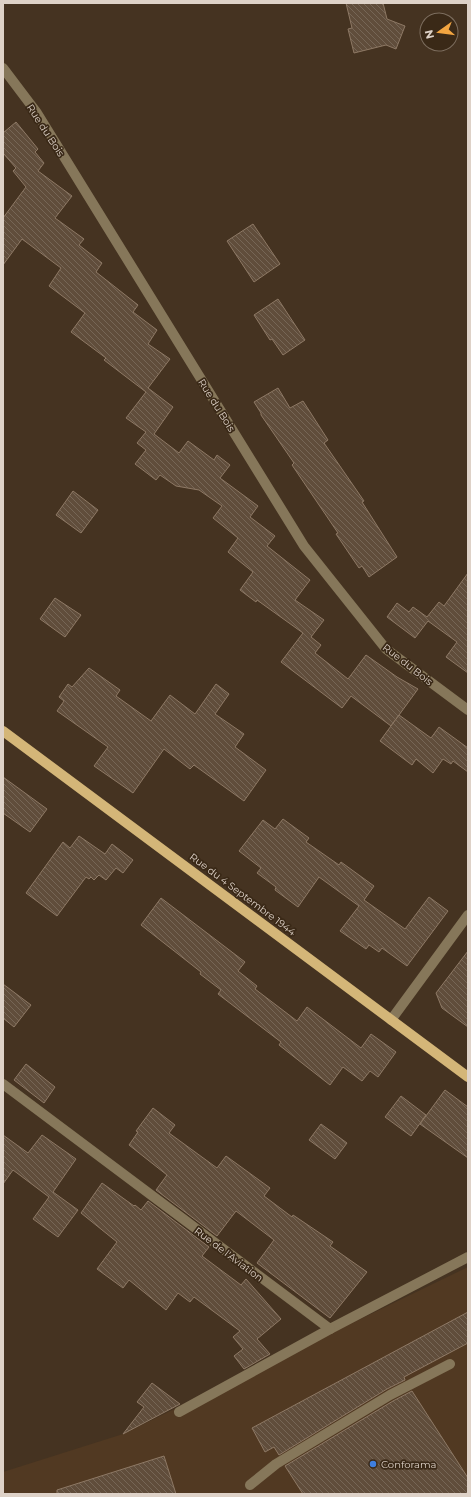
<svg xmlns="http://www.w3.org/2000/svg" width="471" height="1497" font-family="Montserrat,sans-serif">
  <defs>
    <pattern id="building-back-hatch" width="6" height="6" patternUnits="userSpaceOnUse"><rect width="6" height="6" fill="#604d3b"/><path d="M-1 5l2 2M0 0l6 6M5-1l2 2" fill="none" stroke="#766656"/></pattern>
  </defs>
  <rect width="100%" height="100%" fill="#453321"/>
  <path fill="#513922" d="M468,1267v227h-465v-22l120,-38z"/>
  <g fill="url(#building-back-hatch)" stroke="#8e7965">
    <path d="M346,3h37l4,16 18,7 -9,23 -10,-4 -32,8 -6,-24 4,-1z"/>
    <path d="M16,122l22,27 -3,3 9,11 -6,8 34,25 -17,22 29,21 -5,6 23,18 -6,9 42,33 -5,7 24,18 -9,14 22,15 -22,29 25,19 -19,27 25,19 9,-12 26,19 3,-5 13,10 -10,13 38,28 -8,11 25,19 -8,10 43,34 -15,20 29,20 -13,17 10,8 -6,8 33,26 18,-24 31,22 21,12 -27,37 -40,-30 -9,12 -61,-46 22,-29 -46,-33 -1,2 -16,-12 13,-18 -25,-20 10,-14 -25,-20 9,-12 -23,-16 -23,-4 -16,-11 -4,5 -21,-16 11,-14 -9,-7 9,-11 -20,-14 20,-26 -42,-32 2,-2 -35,-26 14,-19 -36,-27 12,-18 -39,-29 -19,26v-47l23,-31 -13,-16 3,-3 -13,-15v-20z"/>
    <path d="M253,224l27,40 -26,18 -27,-41z"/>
    <path d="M278,299l27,41 -22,15 -11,-16 -2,1 -16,-25z"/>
    <path d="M278,388l12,20 13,-7 25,39 -4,3 40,58 -2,1 35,55 -28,20 -7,-11 -3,2 -23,-34 2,-1 -46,-68 2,-2 -33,-48v-2l-7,-11z"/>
    <path d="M73,491l25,19 -17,23 -25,-18z"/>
    <path d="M468,573v100l-22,-16 11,-15 -29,-21 -13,17 -28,-21 10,-14 12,9 4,-5 14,10 12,-15 5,4z"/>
    <path d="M55,598l26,17 -16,22 -25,-18z"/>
    <path d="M89,668l31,22 -4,6 35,25 19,-26 25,19 21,-30 13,10 -14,20 29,20 -9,13 31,23 -22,31 -50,-36 -4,4 -26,-20 -31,44 -39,-27 14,-19 -51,-36 7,-10 -5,-4 9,-13 4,3z"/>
    <path d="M399,715l32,23 8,-11 29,21v24l-15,-11 -2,3 -8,-5 -10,14 -17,-14 -4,6 -32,-24z"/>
    <path d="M3,777l44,32 -17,23 -27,-19z"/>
    <path d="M283,819l26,19 -3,4 33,23 2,-3 33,24 -10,14 41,29 24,-32 19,14 -41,55 -25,-18 -3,4 -10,-7 -3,4 -26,-18 19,-25 -40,-29 -21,30 -23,-17 1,-3 -19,-14 4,-5 -22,-17 24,-31 12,9z"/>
    <path d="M79,836l26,18 7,-10 21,16 -10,13 -7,-5 -10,12 -7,-5 -5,5 -3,-3 -2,2 -3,-2 -29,39 -31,-23 37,-51 7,6z"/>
    <path d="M161,898l84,64 -7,9 19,15 -2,3 42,32 10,-14 54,41 10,-14 25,18 -18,25 -8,-6 -8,10 -19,-14 -13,18 -51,-40 2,-3 -63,-48 3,-4 -21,-16 1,-2 -60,-47z"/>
    <path d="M468,951v76l-26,-19 -6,-15z"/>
    <path d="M3,984l28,21 -17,22 -11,-9z"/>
    <path d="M26,1064l29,23 -11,16 -30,-23z"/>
    <path d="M445,1090l23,17v51l-48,-34z"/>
    <path d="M401,1096l25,19 -15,21 -26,-19z"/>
    <path d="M153,1108l22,17 -6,8 48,35 9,-12 44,32 -6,8 28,21 1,-2 40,27 -3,4 37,26 -37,46 -73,-55 17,-23 -38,-29 -19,25 -61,-46 11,-15 -38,-30 9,-13 -2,-1z"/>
    <path d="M321,1124l26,19 -12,16 -26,-19z"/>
    <path d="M3,1135l25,18 14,-18 34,24 -23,33 25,18 -20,27 -25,-18 16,-22 -36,-27 -10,14z"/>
    <path d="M102,1183l32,23 1,-1 6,5 7,-9 61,46 -7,9 39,29 5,-6 35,40 -24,20 13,15 -26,15 -10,-13 9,-7 -10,-12 7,-6 -46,-34 -4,5 -12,-9 -12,17 -37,-30 -6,8 -26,-19 20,-27 -36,-29z"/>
    <path d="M468,1312v31l-64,34 1,3 -18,9 -108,66 -5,-8 -9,5 -13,-24z"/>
    <path d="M152,1383l28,21 -57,30 21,-27 -7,-5z"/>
    <path d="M412,1391l56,87v16h-165l-18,-28 108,-65z"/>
    <path d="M164,1456l12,38h-119v-4z"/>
  </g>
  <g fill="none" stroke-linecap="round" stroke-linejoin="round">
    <g stroke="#86775a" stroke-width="10">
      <path d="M3,68l34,45 267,433 82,103 82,61"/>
      <path d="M391,1020l77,-105"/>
      <path d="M3,1084l327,245 138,-72"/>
      <path d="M179,1412l151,-83"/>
      <path d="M250,1485l26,-21 114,-69 60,-31"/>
    </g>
    <path stroke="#d4b678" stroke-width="10" d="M3,731l465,346"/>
  </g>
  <circle fill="#3f7fe0" stroke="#3a2917" stroke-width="1.5" cx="373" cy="1464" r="4"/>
  <g text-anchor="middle" stroke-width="3.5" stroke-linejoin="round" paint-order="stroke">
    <g font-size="10" fill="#ded2c8" stroke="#3a2917">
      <text transform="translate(46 130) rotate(57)" y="4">Rue du Bois</text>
      <text transform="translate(217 405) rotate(58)" y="4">Rue du Bois</text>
      <text transform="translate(408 664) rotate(38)" y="4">Rue du Bois</text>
      <text transform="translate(243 894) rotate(37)" y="4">Rue du 4 Septembre 1944</text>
      <text transform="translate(229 1254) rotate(37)" y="4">Rue de l'Aviation</text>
    </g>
    <g font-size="10" fill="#ded2c8" stroke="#3a2917" text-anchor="start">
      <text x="381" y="1468">Conforama</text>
    </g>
  </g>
  <rect width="471" height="1497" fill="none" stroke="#ded2c8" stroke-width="8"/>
  <g transform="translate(439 32) rotate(256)"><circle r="19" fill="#3a2917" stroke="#7c6d5e"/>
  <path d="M0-3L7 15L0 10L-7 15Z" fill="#f2a541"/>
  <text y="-6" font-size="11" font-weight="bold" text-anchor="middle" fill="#ded2c8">N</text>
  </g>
</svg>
